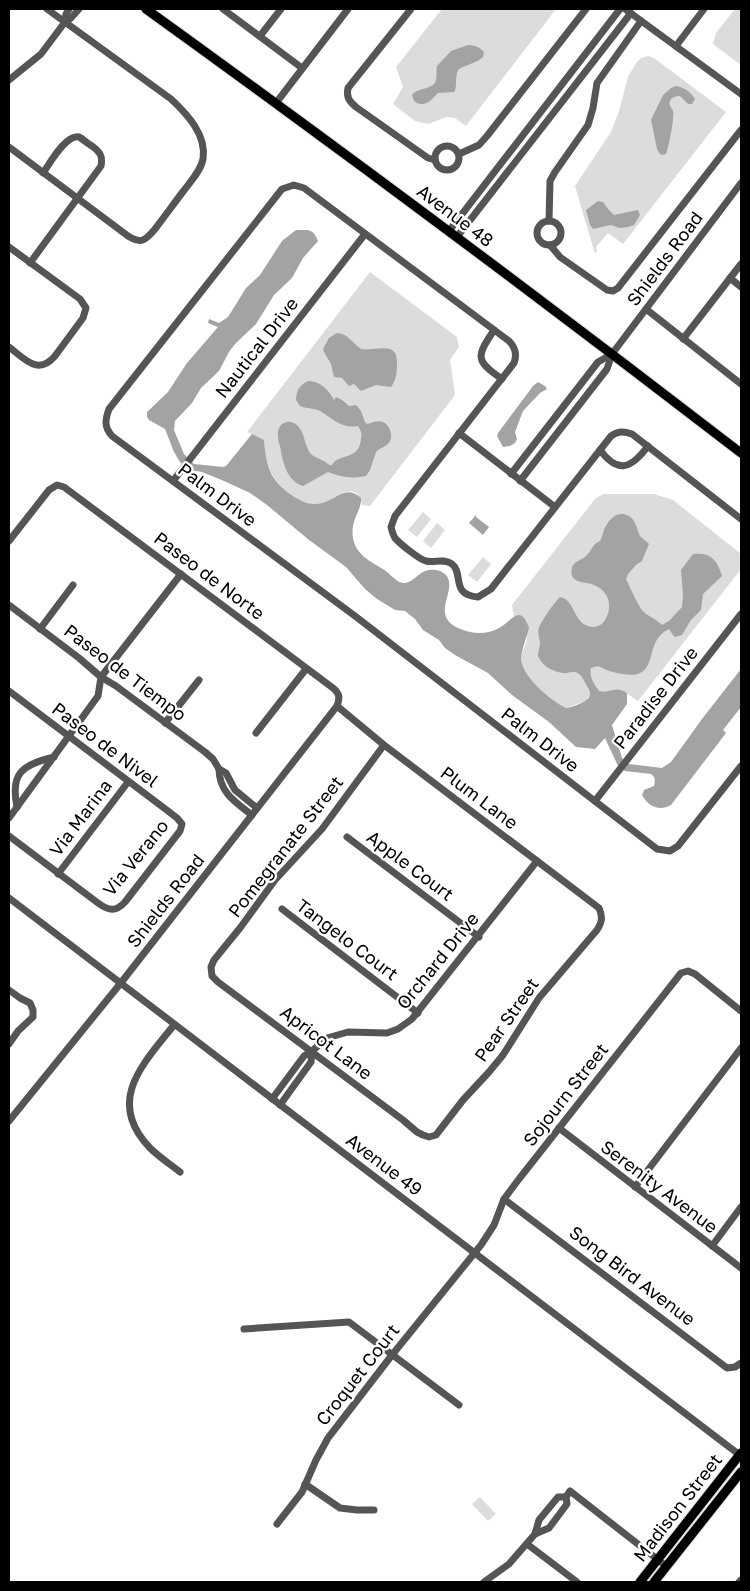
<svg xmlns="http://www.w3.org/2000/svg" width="750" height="1591" font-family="'Golos Text',sans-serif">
  <rect width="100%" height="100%" fill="#fff"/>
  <g fill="#dcdcdc">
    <path d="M442,9h114l-90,117 -11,-8 -8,-1 -19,7 -13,-3 -22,-17 10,-17 -7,-20z"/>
    <path d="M735,9h6v56l-28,-21 3,-11z"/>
    <path d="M648,56l6,2 72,54 -103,132 -15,-11 -12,14 1,4 -2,3 -20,-68 36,-54 8,-21 9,-34 8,-14 5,-5z"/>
    <path d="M370,272l87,65 2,10 -9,13 5,35 -85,111 -8,-1c-1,-5 -2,-11 -8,-13 -10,-4 -22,9 -32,11 -20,6 -41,-13 -50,-29 -6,-9 -7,-23 -8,-34l-17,-8z"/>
    <path d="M603,494h51l19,6 68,54v15l-103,132 -16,-11 -33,6 -4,5 -19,7c-15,-8 -42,-30 -45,-47 -1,-9 6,-15 6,-23 0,-7 -5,-16 -7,-23l-6,1 -2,-11 83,-106z"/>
    <path d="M423,512l8,7 -14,18 -9,-7z"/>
    <path d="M437,523l8,7 -14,18 -8,-7z"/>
    <path d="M483,557l8,7 -14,18 -9,-7z"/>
    <path d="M480,1497l16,17 -8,7 -16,-17z"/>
  </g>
  <g fill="#a3a3a3">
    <path d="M468,45c7,0 11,2 16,7l-1,5c-6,6 -23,10 -25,13 -3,6 -1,15 -3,21l-1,1 -16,1c-7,7 -13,16 -24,8l-2,-6c6,-8 22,-5 24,-15 1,-5 0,-9 1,-14l14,-15z"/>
    <path d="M676,86c9,2 14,5 19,13l-3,5h-4l-8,-8c-3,0 -9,1 -10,5 -2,4 2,7 3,10 2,5 -5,39 -7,43l-4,1 -3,-2 -2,-4 -6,-29 12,-25 8,-7z"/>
    <path d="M598,201l5,1 5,7 6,6 24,-5 2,5 -6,10 -6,2 -8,1 -9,-3 -18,4 -3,-4 -4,-15z"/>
    <path d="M296,230c13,0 17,-2 22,11l-15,17 -11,20 -18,17 -18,29 -21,20 -6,8 -10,19 -18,17 -9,15 -17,18 -1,9 10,24 10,10 29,3 3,-1 26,-32 12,6c1,10 2,21 6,31 5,14 30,34 45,33 19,0 29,-22 46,-6 1,13 -11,21 -8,40 3,17 17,23 30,31 7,4 14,15 22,14 12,-2 16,-18 35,-12 2,1 4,2 6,4 14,17 -24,45 24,57 9,2 21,1 29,-4 12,-6 21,-26 30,0 -2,8 -8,24 -8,31 2,19 30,41 45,49 7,-1 22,-6 24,-13 1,-4 -3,-8 -4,-11 -2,-3 -4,-8 -7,-10 -4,-4 -10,-1 -15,-1 -11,-1 -22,-7 -26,-17 0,-4 1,-7 2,-12 0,-5 -3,-10 -1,-16 1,-5 17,-28 21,-31 16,3 13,28 32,30 5,0 10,-2 13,-7 9,-15 3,-31 -14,-36 -5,-2 -11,-1 -15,-4 -5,-2 -5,-8 -4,-13 4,-7 8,-6 13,-10 7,-6 7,-13 15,-16 3,-5 3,-11 6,-15 6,-12 19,-17 28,-5 3,5 4,11 6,15 2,3 7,5 9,8l-7,17 -6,4 -8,9 -2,5 9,19 6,11 5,5 10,6 6,5 7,-4 13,-14 1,-11 -2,-26 12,-16c17,-2 24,5 29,22l-19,18 -2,16 -10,10 -9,15 -7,2 -2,-2 -4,-6c-30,14 -3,57 -56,43 -5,-1 -10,-4 -15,-6l-7,2c-2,9 3,16 8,23 12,3 16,-6 28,2v11l-15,21 10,33 7,6 33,4 9,-6 31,-43 39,-50v38l-18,23 3,3 -55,72c-12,7 -23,1 -29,-10l2,-5 10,-4c1,-5 2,-9 -3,-12l-26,-3 -7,-5 -13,-28 -10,11 -19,-2 -27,-25 -37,-27 -24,-22 -33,-18 -10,-7 -6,-8 -16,-10 -8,-11 -10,-8 -10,-1 -18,-11 -12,-10 -19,-22 -37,-27 -42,-35 -17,-12 -26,-12 -22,-9 -13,-2 -9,-8 -6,-10 -9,-23 -16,-9 -2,-3v-5l21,-20 19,-29 31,-36 -10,-4 1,-4 10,4 9,-6 18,-29 14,-13 22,-34z"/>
    <path d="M337,333c12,1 15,10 24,16 17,2 37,-9 36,15 0,8 -1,17 -6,23l-15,-2 -15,6 -7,-7 -5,2 -7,-8 -8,-1 -3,-13 -8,-14 1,-3 5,-9z"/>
    <path d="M308,381c11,-1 21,9 26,19l2,-3 6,3 7,6 7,-1 5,6 4,11 2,2c5,-1 10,-4 16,-2 7,3 11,15 6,21 -3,4 -10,5 -13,9l-6,18 -4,6c-13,3 -26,1 -38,-4l-25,14c-15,-5 -19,-20 -22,-34 0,-5 -3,-10 -3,-15 -2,-12 9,-20 19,-12 8,7 7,20 13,28 5,6 14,6 19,12h3c6,-12 28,-4 29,-27 1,-5 0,-7 -3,-12 -17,3 -24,-7 -38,-15 -5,-3 -13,-2 -20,-5l-4,-6c0,-10 4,-15 12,-19z"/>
    <path d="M538,382l7,4 2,3 -7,4 -17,18 -8,21 2,7 -2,4 -5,3 -7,1 -6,-11 1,-3 35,-47z"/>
    <path d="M476,515v2l13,10 -6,8 -14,-12z"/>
  </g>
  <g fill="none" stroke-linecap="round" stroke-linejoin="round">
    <defs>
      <g id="major">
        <path d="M146,9c201,145 399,293 595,444"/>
        <path d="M640,1582l101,-129"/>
        <path d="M654,1582l87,-110"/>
      </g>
    </defs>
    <use href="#major" stroke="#dbdbdb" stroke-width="11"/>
    <g stroke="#555" stroke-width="7">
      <path d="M223,9l79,59"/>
      <path d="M411,9l-63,79c-2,9 1,13 8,19l72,51 7,2"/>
      <path d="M625,9l116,85"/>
      <path d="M65,22l1,-8 3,-5"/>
      <path d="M260,36l21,-27"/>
      <path d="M676,46l28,-37"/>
      <path d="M9,80l32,-26 24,-32 6,-4 8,-9"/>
      <path d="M276,103l72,-94"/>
      <circle cx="447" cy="158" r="12"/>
      <path d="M9,147l119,89c13,8 17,5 27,-7 10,-13 20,-27 30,-40 7,-9 16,-19 18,-30 4,-24 -16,-45 -32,-60l-124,-90"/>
      <path d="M459,154l20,-9 8,-9 99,-127"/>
      <path d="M549,221l1,-40 5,-9 33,-47 5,-17 4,-25 44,-62"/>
      <circle cx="549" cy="233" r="12"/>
      <path d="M449,231l171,-222"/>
      <path d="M457,237l174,-224"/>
      <path d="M550,245l10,12 47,33 6,1 5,-3 123,-158"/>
      <path d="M9,247l71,52 6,9 -3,10 -28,38c-17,20 -30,3 -46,-9"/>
      <path d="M30,263l71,-97c2,-10 -1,-14 -9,-20 -4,-2 -9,-7 -13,-9 -13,-3 -29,26 -36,36"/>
      <path d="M730,278l11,9"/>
      <path d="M646,309l95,75"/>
      <path d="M494,330c-17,26 -20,30 8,49"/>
      <path d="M683,339l58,-75"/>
      <path d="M459,433l96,74"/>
      <path d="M600,450c18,24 31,19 48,-4"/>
      <path d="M511,474l87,-112 14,-8"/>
      <path d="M173,481l192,-247"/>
      <path d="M520,481l87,-112 5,-15 129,-171"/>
      <path d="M741,519l-109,-85c-9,-3 -14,-3 -21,2l-120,153 -13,8c-28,-2 -14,-24 -26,-33 -9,-6 -17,-1 -26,-3 -6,-1 -27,-18 -31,-23 -2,-3 -3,-7 -4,-11l4,-11 119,-153c3,-8 2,-15 -5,-22l-205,-153 -10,-3 -12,4 -173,220c-4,11 -5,18 3,27l243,180 302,233 13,2 8,-5 63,-80"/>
      <path d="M9,541l40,-51 8,-5 7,2 269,201c7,6 7,10 4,18l-217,278 -111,137"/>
      <path d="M9,605l70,53 22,19 15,9 89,66 8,7 6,10 7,4 9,17 22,18"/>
      <path d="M40,629l33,-44"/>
      <path d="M9,691l159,120 9,7 5,6 -2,7 -55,71c-9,10 -16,9 -27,1l-89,-67"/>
      <path d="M337,706l47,39 215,163c4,9 3,14 -2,22l-58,68 -36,57 -14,17 -26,28 -27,35 -7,2 -6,-2 -6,-3 -14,-12 -185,-138 -6,-6 -1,-9 3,-7 26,-32 35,-48 47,-51 62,-84"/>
      <path d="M165,723l34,-43"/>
      <path d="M256,733l50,-64"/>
      <path d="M219,769c0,23 16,33 33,46"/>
      <path d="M595,801l146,-187"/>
      <path d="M17,807c-7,-34 5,-42 37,-50"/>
      <path d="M9,818l89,-122 3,-19 80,-103"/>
      <path d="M347,837l132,100"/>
      <path d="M58,874l70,-92"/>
      <path d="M9,898l732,558"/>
      <path d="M282,909l136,104"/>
      <path d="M9,990l11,8 10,5 3,7v7l-15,14 -9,13"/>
      <path d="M174,1025c-31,39 -69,76 -24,123 9,9 20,16 30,24"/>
      <path d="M272,1099l32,-43 8,-5 15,-13 21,-6 39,1 11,-4 14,-10 125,-158"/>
      <path d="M280,1105l31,-43 1,-11"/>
      <path d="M559,1128l182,140"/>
      <path d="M635,1187l106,-139"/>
      <path d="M504,1199l223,169 8,-1 6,-4"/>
      <path d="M712,1246l29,-39"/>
      <path d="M244,1329l105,-7 110,83"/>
      <path d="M305,1484l35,24 17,2h17"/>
      <path d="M566,1497l4,-6 96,75"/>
      <path d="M277,1524l25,-32 14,-32 12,-22 64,-83 89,-110 13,-20 10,-26 15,-20 162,-206 7,-2 7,3 46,37"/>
      <path d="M535,1534l4,-14 19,-23h8"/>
      <path d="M527,1544l50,38"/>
      <path d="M484,1582l25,-18 26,-30 14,-6 18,-24 -1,-7"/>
      <path d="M739,1582l2,-2"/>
    </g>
    <use href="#major" stroke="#000" stroke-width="9"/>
  </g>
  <g text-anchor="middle" stroke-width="4.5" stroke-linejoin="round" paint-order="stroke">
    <g font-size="18" fill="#000" stroke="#fff">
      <text transform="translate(455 216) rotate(37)" y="6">Avenue 48</text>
      <text transform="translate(665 259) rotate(-53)" y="6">Shields Road</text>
      <text transform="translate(257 348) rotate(-52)" y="6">Nautical Drive</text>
      <text transform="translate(217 495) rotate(37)" y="6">Palm Drive</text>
      <text transform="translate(209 576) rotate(37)" y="6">Paseo de Norte</text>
      <text transform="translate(125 673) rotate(37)" y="6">Paseo de Tiempo</text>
      <text transform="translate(656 698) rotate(-52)" y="6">Paradise Drive</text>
      <text transform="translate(540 740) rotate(38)" y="6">Palm Drive</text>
      <text transform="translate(105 745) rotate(37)" y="6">Paseo de Nivel</text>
      <text transform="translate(479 798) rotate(37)" y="6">Plum Lane</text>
      <text transform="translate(81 818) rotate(-53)" y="6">Via Marina</text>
      <text transform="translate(286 847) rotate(-52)" y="6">Pomegranate Street</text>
      <text transform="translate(136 858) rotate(-51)" y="6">Via Verano</text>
      <text transform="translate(410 866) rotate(37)" y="6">Apple Court</text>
      <text transform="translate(166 901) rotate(-52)" y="6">Shields Road</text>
      <text transform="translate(347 940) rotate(37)" y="6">Tangelo Court</text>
      <text transform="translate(438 961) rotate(-51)" y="6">Orchard Drive</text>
      <text transform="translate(507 1020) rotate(-55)" y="6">Pear Street</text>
      <text transform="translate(326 1043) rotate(37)" y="6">Apricot Lane</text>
      <text transform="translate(566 1095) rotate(-52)" y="6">Sojourn Street</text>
      <text transform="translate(384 1165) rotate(37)" y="6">Avenue 49</text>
      <text transform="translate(659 1187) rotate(37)" y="6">Serenity Avenue</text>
      <text transform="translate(632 1276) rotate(37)" y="6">Song Bird Avenue</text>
      <text transform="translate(358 1375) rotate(-52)" y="6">Croquet Court</text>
      <text transform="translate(678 1508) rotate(-52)" y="6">Madison Street</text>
    </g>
  </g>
  <rect width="750" height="1591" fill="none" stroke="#000000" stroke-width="20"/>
</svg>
